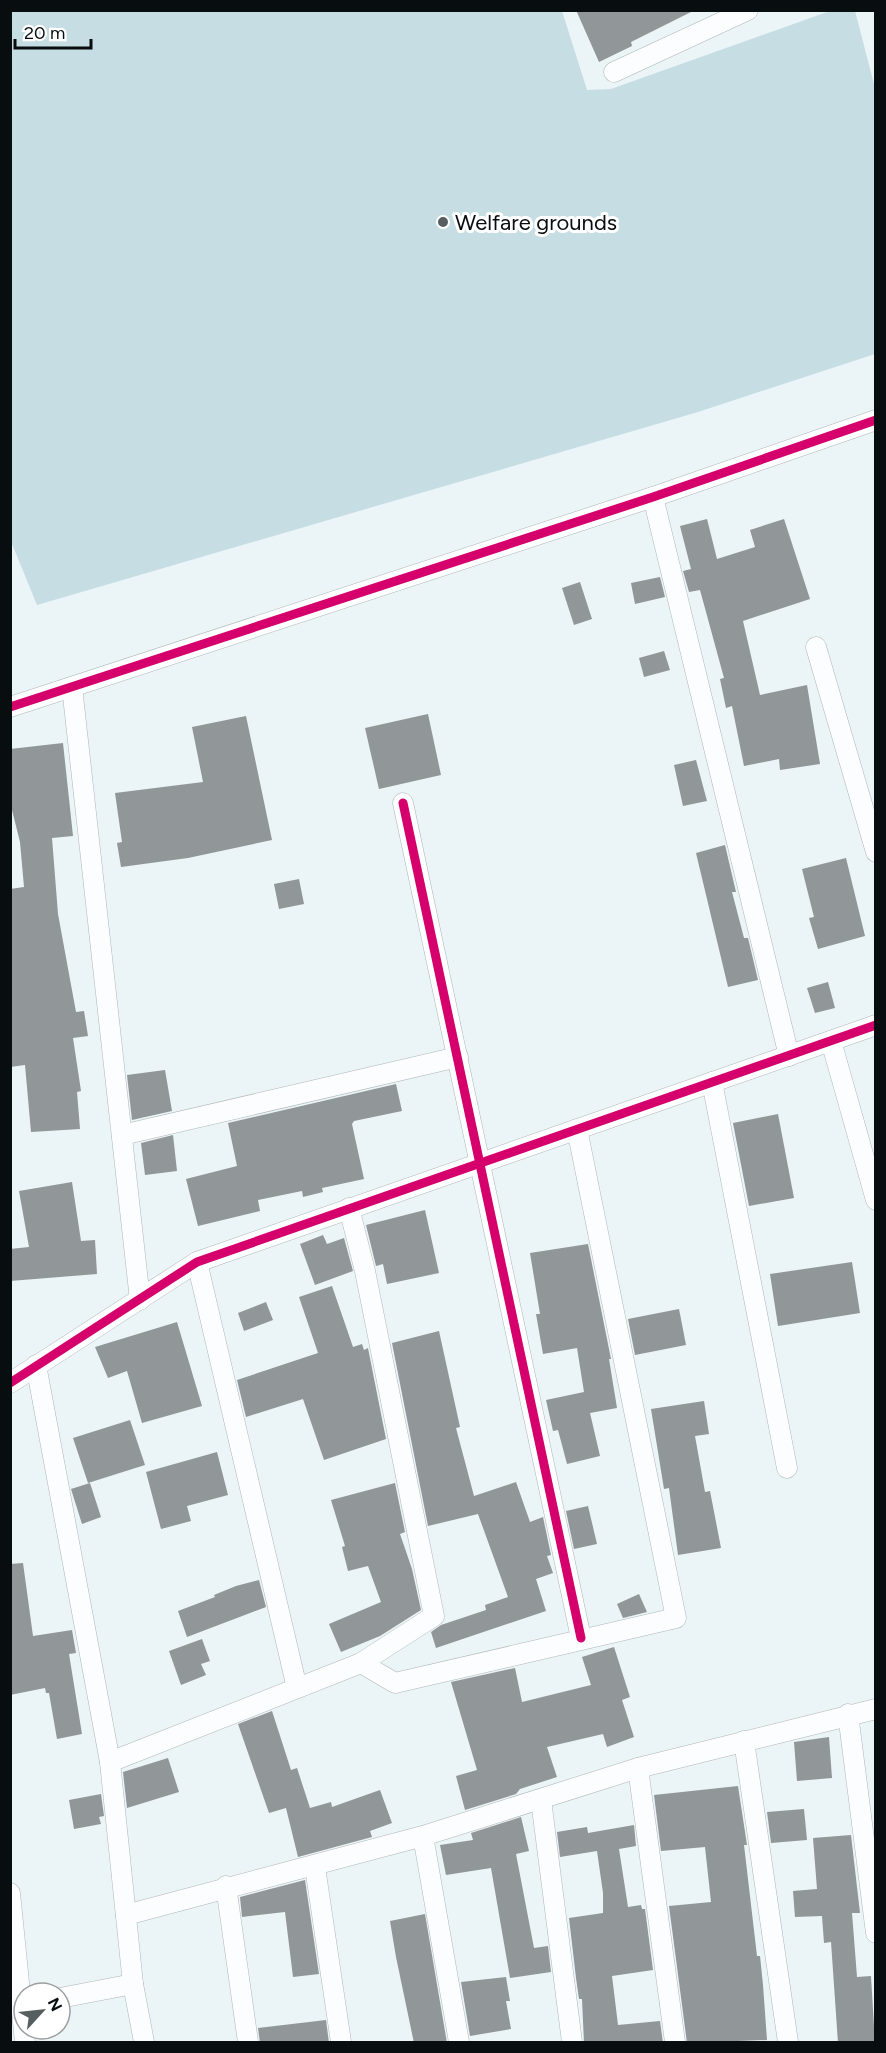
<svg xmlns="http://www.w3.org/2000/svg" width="886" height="2053" font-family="Figtree,sans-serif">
  <rect width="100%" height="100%" fill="#ebf4f6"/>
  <path fill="#c5dde3" d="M11,10l551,1 25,79 24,-1 219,-78h25l20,77v266l-177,58 -661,193 -27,-66z"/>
  <g fill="#919698">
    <path d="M576,10h119l-64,32 1,4 -33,16z"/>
    <path d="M707,519l10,40 38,-12 -5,-17 34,-11 26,80 -67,22 17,74 47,-10 13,79 -40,6 -1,-11 -35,7 -12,-60 -6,2 -6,-29 4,-1 -24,-88 -11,2 -6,-21 8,-2 -11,-43z"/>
    <path d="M660,577l5,20 -30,7 -4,-21z"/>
    <path d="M580,582l12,37 -18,6 -12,-37z"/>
    <path d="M664,651l6,19 -26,7 -5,-19z"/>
    <path d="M428,714l13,61 -62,14 -14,-61z"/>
    <path d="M246,716l26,124 -84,18 -67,9 -4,-24 5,-1 -7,-49 88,-11 -11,-55z"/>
    <path d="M63,743l10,93 -21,2 6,76 18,98 8,-1 4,25 -15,2 8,53 -4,1 3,37 -49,3 -6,-67 -15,2v-178l14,-2 -4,-45 -10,-40v-53z"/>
    <path d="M696,760l11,41 -24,5 -9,-41z"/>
    <path d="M725,845l11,47h-4l12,46h4l10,42 -30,7 -32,-134z"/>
    <path d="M846,858l19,78 -47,13 -9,-31 5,-1 -12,-48z"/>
    <path d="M299,879l5,25 -25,5 -5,-25z"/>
    <path d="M828,982l7,26 -20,5 -8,-25z"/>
    <path d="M165,1070l7,41 -40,9 -5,-45z"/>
    <path d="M396,1084l6,27 -48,10 -2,3 12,55 -42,9 1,4 -20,5 -1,-6 -44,9 2,11 -62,15 -12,-47 51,-13 -9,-43z"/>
    <path d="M778,1114l16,84 -45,8 -16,-83z"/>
    <path d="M173,1135l4,36 -32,4 -4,-32z"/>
    <path d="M72,1182l9,59 14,-1 2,34 -87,7v-32l19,-2 -10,-56z"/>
    <path d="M425,1210l14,63 -52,11 -4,-20 -7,2 -10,-41z"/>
    <path d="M323,1235l4,9 17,-6 9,33 -38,14 -15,-41z"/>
    <path d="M588,1244l23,115h-2l8,49 -27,5 10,43 -33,8 -9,-34 -5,1 -7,-31 38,-8 -7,-44 -34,6 -7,-40h4l-10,-61z"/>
    <path d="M852,1262l8,51 -82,13 -8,-52z"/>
    <path d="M332,1286l21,61 9,-3 2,6 4,-2 18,91 -62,21 -21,-61 -57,18 -9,-37 81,-27 -19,-56z"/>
    <path d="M266,1302l7,18 -29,11 -6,-18z"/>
    <path d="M679,1309l7,36 -51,10 -7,-36z"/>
    <path d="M177,1322l25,84 -60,17 -15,-52 -19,7 -13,-31z"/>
    <path d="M439,1331l21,96 -4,1 18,68 42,-14 14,40 13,-5 8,38 -4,1 6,17 -17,6 10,32 -110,37 -5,-16 10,-7 45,-15 -1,-5 23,-8 -30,-83 -50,12 -36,-183z"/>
    <path d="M704,1401l5,33 -14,2 10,56 5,-1 11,57 -43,7 -9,-67 -5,1 -13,-80z"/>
    <path d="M130,1420l15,45 -57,18 -15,-45z"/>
    <path d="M217,1452l11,43 -41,11 4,15 -30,8 -15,-57z"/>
    <path d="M90,1483l11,34 -19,7 -11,-35z"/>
    <path d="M395,1483l10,49 -5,2 12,35 9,41 -41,26 -39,16 -12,-28 52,-22 -13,-36 -20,5 -6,-24 3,-1 -14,-46z"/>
    <path d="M588,1506l9,38 -23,5 -8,-38z"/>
    <path d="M23,1563l10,73 39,-6 4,23 -7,1 13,80 -25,5 -8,-46h-3l-1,-5 -35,7v-131z"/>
    <path d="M259,1580l7,27 -79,30 -9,-26 37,-14 -1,-2 22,-9z"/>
    <path d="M639,1594l8,18 -24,6 -6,-14z"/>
    <path d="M202,1639l8,22 -9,3 5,11 -25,10 -12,-34z"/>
    <path d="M614,1647l16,50 -8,3 12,37 -27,10 -4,-13 -56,13 10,30 -37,12 -4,5 -51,16 -9,-34 21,-6 -26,-88 64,-14 7,34 69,-17 -9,-28z"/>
    <path d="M272,1711l19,59 6,-2 13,40 21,-6 1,5 48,-17 12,33 -22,8 2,6 -74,20 -12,-49 -17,5 -31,-89z"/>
    <path d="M829,1737l3,41 -35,3 -3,-39z"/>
    <path d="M168,1758l11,34 -52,16 -4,-36z"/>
    <path d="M738,1786l9,59h-3l13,111h3l3,29 4,55 -80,3 -18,-137 42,-4 -6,-55 -44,4 -7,-56z"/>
    <path d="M101,1794l3,22 -5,1 2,7 -27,5 -5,-29z"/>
    <path d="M804,1809l3,31 -36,3 -4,-31z"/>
    <path d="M521,1817l8,34 -13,3 18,94 14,-2 3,26 -41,6 -19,-110 -45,7 -6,-30 33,-5 -2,-7z"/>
    <path d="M634,1825l2,21 -17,3 9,58 13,-2 1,4h3l8,61 -41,6 6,49 42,-4 3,22h-79l-2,-44h-3l-3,-21 -7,-60 34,-5v-20l-6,-42 -37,6 -3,-25 30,-5 1,6z"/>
    <path d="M851,1835l9,78h-8l5,64 14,-1 4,67h-37l-7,-101 -7,1 -2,-27 -27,1 -2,-26 24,-2 -4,-51z"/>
    <path d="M305,1880l14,94 -26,3 -8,-65 -43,5 -2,-20z"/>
    <path d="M425,1914l22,129h-33l-18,-86 -6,-36z"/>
    <path d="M506,1977l4,24h-4l5,28 -41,7 -9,-54z"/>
    <path d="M326,2020l3,23h-69l-2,-15z"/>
  </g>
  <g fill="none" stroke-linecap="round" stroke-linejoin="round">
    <defs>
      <g id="street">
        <path d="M614,72l134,-62"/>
        <path d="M653,497l136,559"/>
        <path d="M816,647l60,205"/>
        <path d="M72,687l68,613"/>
        <path d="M10,707l643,-210 223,-77"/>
        <path d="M403,803l178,835"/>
        <path d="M831,1041l45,159"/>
        <path d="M712,1082l75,386"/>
        <path d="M122,1135l336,-78"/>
        <path d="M197,1262l100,426"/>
        <path d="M36,1365l74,397 23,222 11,58"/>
        <path d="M10,1383l187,-121 679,-237"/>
        <path d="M361,1663l34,20 281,-65 -99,-489"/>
        <path d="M848,1714l28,219"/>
        <path d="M744,1741l44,301"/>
        <path d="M110,1762l251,-99 73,-47 -69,-345 -16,-63"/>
        <path d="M638,1768l37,274"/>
        <path d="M541,1800l31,242"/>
        <path d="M423,1836l36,206"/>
        <path d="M315,1867l26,175"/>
        <path d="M226,1886l22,156"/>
        <path d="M10,1893l15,149"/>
        <path d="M126,1915l297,-79 215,-68 238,-59"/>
        <path d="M60,1998l73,-14"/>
      </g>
    </defs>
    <use href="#street" stroke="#afb6b7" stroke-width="21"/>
    <use href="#street" stroke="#fcfdfe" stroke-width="20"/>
    <defs>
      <g id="cycleway">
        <path d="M10,707l643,-210 223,-77"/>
        <path d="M403,803l178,835"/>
        <path d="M10,1383l187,-121 679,-237"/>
      </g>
    </defs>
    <use href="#cycleway" stroke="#fff" stroke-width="13"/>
    <use href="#cycleway" stroke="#d6006c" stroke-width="9"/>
  </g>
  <circle fill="#575e60" stroke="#fff" stroke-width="2" cx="443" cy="222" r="6"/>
  <g text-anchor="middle" stroke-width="6" stroke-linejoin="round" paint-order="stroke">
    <g font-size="22" fill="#080d0f" stroke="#fff" text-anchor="start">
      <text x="455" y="230">Welfare grounds</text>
    </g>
  </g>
  <rect width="886" height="2053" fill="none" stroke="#080d0f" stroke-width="24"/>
  <g transform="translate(42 2011) rotate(63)"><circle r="28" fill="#ffffff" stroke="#9c9e9f" stroke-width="1.5"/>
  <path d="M0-4.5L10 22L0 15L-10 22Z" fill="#575e60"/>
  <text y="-9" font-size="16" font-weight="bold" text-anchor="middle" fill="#080d0f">N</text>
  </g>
  <path d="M15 39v9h76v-9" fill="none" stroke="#080d0f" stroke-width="3"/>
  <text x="24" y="39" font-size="18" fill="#080d0f" stroke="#ffffff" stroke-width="4.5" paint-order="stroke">20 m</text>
</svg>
